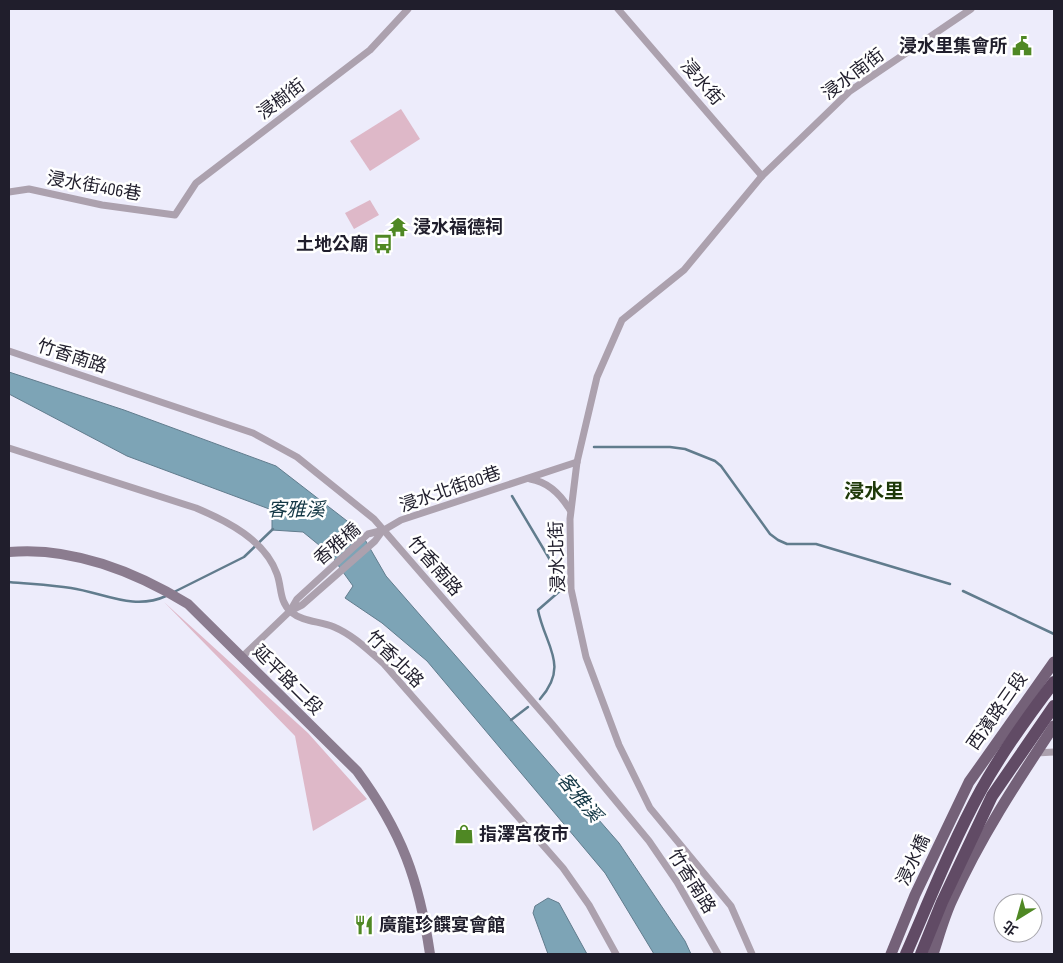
<svg xmlns="http://www.w3.org/2000/svg" width="1063" height="963" font-family="'Sofia Sans Condensed','Noto Sans TC',sans-serif">
  <rect width="100%" height="100%" fill="#edecfb"/>
  <g fill="#deb8c8">
    <path d="M401,109l19,30 -50,32 -20,-30z"/>
    <path d="M370,200l9,15 -25,14 -9,-16z"/>
    <path d="M164,602l144,131 59,66 -54,32 -18,-95z"/>
  </g>
  <g fill="#7da4b6" stroke="#617c8d">
    <path d="M9,372l115,38 152,56 84,65 26,45 233,267 66,98 6,13h-37l-49,-81 -178,-212 -45,-38 -37,-25 8,-12 -23,-32 -27,-22 -31,-2v-20l-145,-54 -118,-62z"/>
    <path d="M548,898l11,5 28,51h-39l-15,-41 2,-7z"/>
  </g>
  <g fill="none" stroke-linecap="round" stroke-linejoin="round">
    <g stroke="#617c8d" stroke-width="2.5">
      <path d="M594,447h76l15,2 30,12 6,5 49,68 8,6 9,4h29l134,40"/>
      <path d="M512,496l50,84 -1,10 -23,20c7,36 32,55 2,89"/>
      <path d="M9,582c20,2 42,3 62,6 33,5 63,23 95,8"/>
      <path d="M963,591l91,43"/>
      <path d="M174,592l70,-35 29,-28"/>
      <path d="M511,720l17,-13"/>
    </g>
    <g stroke="#aca1ae" stroke-width="7">
      <path d="M618,9l144,167"/>
      <path d="M9,192l20,-3 73,16 73,10 21,-32 174,-133 38,-41"/>
      <path d="M9,351l244,82 44,24 77,62 178,205 97,117 28,41 41,72"/>
      <path d="M9,448l187,60c31,13 69,32 81,66 5,14 2,27 14,38 12,10 29,9 43,15 19,8 34,23 49,36l180,205 26,37 27,49"/>
      <path d="M530,479c19,3 31,16 40,31"/>
      <path d="M290,611l12,-6 73,-64 8,-11"/>
      <path d="M242,657l48,-46 7,-12 71,-65 16,-4 17,-10 176,-58"/>
      <path d="M1036,753l18,-1"/>
      <path d="M752,954l-21,-48 -81,-98 -31,-63 -33,-88 -15,-68 -1,-70 7,-57 20,-85 25,-57 62,-50 78,-94 88,-85 121,-82"/>
    </g>
    <path stroke="#8b7c8f" stroke-width="10" d="M9,552c62,-6 127,20 179,52l169,167c45,61 62,109 73,183"/>
    <g stroke="#746178" stroke-width="11">
      <path d="M891,954l24,-59 54,-113 85,-120"/>
      <path d="M933,954c6,-18 11,-37 19,-54 28,-62 64,-117 102,-174"/>
    </g>
    <g stroke="#614b65" stroke-width="12">
      <path d="M906,954c24,-55 46,-111 75,-164 21,-38 47,-74 73,-108"/>
      <path d="M921,954l21,-52 50,-106 62,-90"/>
    </g>
  </g>
  <defs>
    <symbol id="civic-bare" viewBox="-9 -9 18 18"><path d="M-.6-6.5H3V-4.5H.6V-3L4-1V1h2V6H-6V1h2V-1L-.6-3ZM-1.2 2.5V6h2.4V2.5Z" fill="#4f8824" stroke="#fff" stroke-width="2.5" paint-order="stroke"/></symbol>
    <symbol id="temple-bare" viewBox="-9 -9 18 18"><path d="M0-6L5-2H3V0L6.5 2.5H4V6H1.5V3h-3V6H-4V2.5H-6.5L-3 0V-2H-5Z" fill="#4f8824" stroke="#fff" stroke-width="2.5" paint-order="stroke"/></symbol>
    <symbol id="bus-bare" viewBox="-9 -9 18 18"><path d="M-5-6H5V4H4V6H2V4H-2V6H-4V4H-5ZM-3.5-4V0h7V-4ZM-3.5 1.2v1.5H-2V1.2ZM2 1.2v1.5H3.5V1.2Z" fill="#4f8824" stroke="#fff" stroke-width="2.5" paint-order="stroke"/></symbol>
    <symbol id="shop-bare" viewBox="-9 -9 18 18"><path d="M-5-2.5h2.3a2.7 3.5 0 0 1 5.4 0H5L5.5 6h-11ZM-1.5-2.5h3a1.5 2.3 0 0 0-3 0Z" fill="#4f8824" stroke="#fff" stroke-width="2.5" paint-order="stroke"/></symbol>
    <symbol id="restaurant-bare" viewBox="-9 -9 18 18"><path d="M-5-6h1v4h1v-4h1v4h1v-4h1v5L-1.5 .5V6h-2V.5L-5-1ZM5-6V6H3V1.5H1.5Q1.5-4 5-6Z" fill="#4f8824" stroke="#fff" stroke-width="2.5" paint-order="stroke"/></symbol>
  </defs>
  <g fill-rule="evenodd">
    <use href="#civic-bare" x="1008" y="32" width="28" height="28"/>
    <use href="#temple-bare" x="384" y="213" width="28" height="28"/>
    <use href="#bus-bare" x="369" y="230" width="28" height="28"/>
    <use href="#shop-bare" x="450" y="820" width="28" height="28"/>
    <use href="#restaurant-bare" x="350" y="911" width="28" height="28"/>
  </g>
  <g text-anchor="middle" stroke-width="5" stroke-linejoin="round" paint-order="stroke">
    <g font-size="18" font-weight="bold" fill="#201e2c" stroke="#fff" text-anchor="start">
      <text x="1007" y="52" text-anchor="end">浸水里集會所</text>
      <text x="413" y="233">浸水福德祠</text>
      <text x="368" y="250" text-anchor="end">土地公廟</text>
      <text x="479" y="840">指澤宮夜市</text>
      <text x="379" y="931">廣龍珍饌宴會館</text>
    </g>
    <g font-size="18" fill="#201e2c" stroke="#fff">
      <text transform="translate(853 74) rotate(-37)" y="6">浸水南街</text>
      <text transform="translate(702 82) rotate(49)" y="6">浸水街</text>
      <text transform="translate(281 99) rotate(-37)" y="6">浸樹街</text>
      <text transform="translate(94 186) rotate(10)" y="6">浸水街406巷</text>
      <text transform="translate(72 356) rotate(18)" y="6">竹香南路</text>
      <text transform="translate(450 489) rotate(-19)" y="6">浸水北街80巷</text>
      <text transform="translate(337 544) rotate(-40)" y="6">香雅橋</text>
      <text transform="translate(557 557) rotate(-92)" y="6">浸水北街</text>
      <text transform="translate(435 566) rotate(49)" y="6">竹香南路</text>
      <text transform="translate(395 659) rotate(45)" y="6">竹香北路</text>
      <text transform="translate(288 680) rotate(45)" y="6">延平路二段</text>
      <text transform="translate(997 711) rotate(-55)" y="6">西濱路三段</text>
      <text transform="translate(913 860) rotate(-65)" y="6">浸水橋</text>
      <text transform="translate(692 881) rotate(58)" y="6">竹香南路</text>
    </g>
    <g font-size="19" font-style="italic" fill="#133745" stroke="#fff">
      <text x="296" y="516">客雅溪</text>
      <text transform="translate(580 797) rotate(50)" y="7">客雅溪</text>
    </g>
    <g font-size="20" font-weight="bold" fill="#1e3909" stroke="#fff">
      <text x="874" y="498">浸水里</text>
    </g>
  </g>
  <rect width="1063" height="963" fill="none" stroke="#201e2c" stroke-width="20"/>
  <g transform="translate(1018 918) rotate(217)"><circle r="24" fill="#ffffff" stroke="#a6a5ab"/>
  <path d="M0-4L9 19L0 12L-9 19Z" fill="#4f8824"/>
  <text y="-8" font-size="14" font-weight="bold" text-anchor="middle" fill="#201e2c">北</text>
  </g>
</svg>
